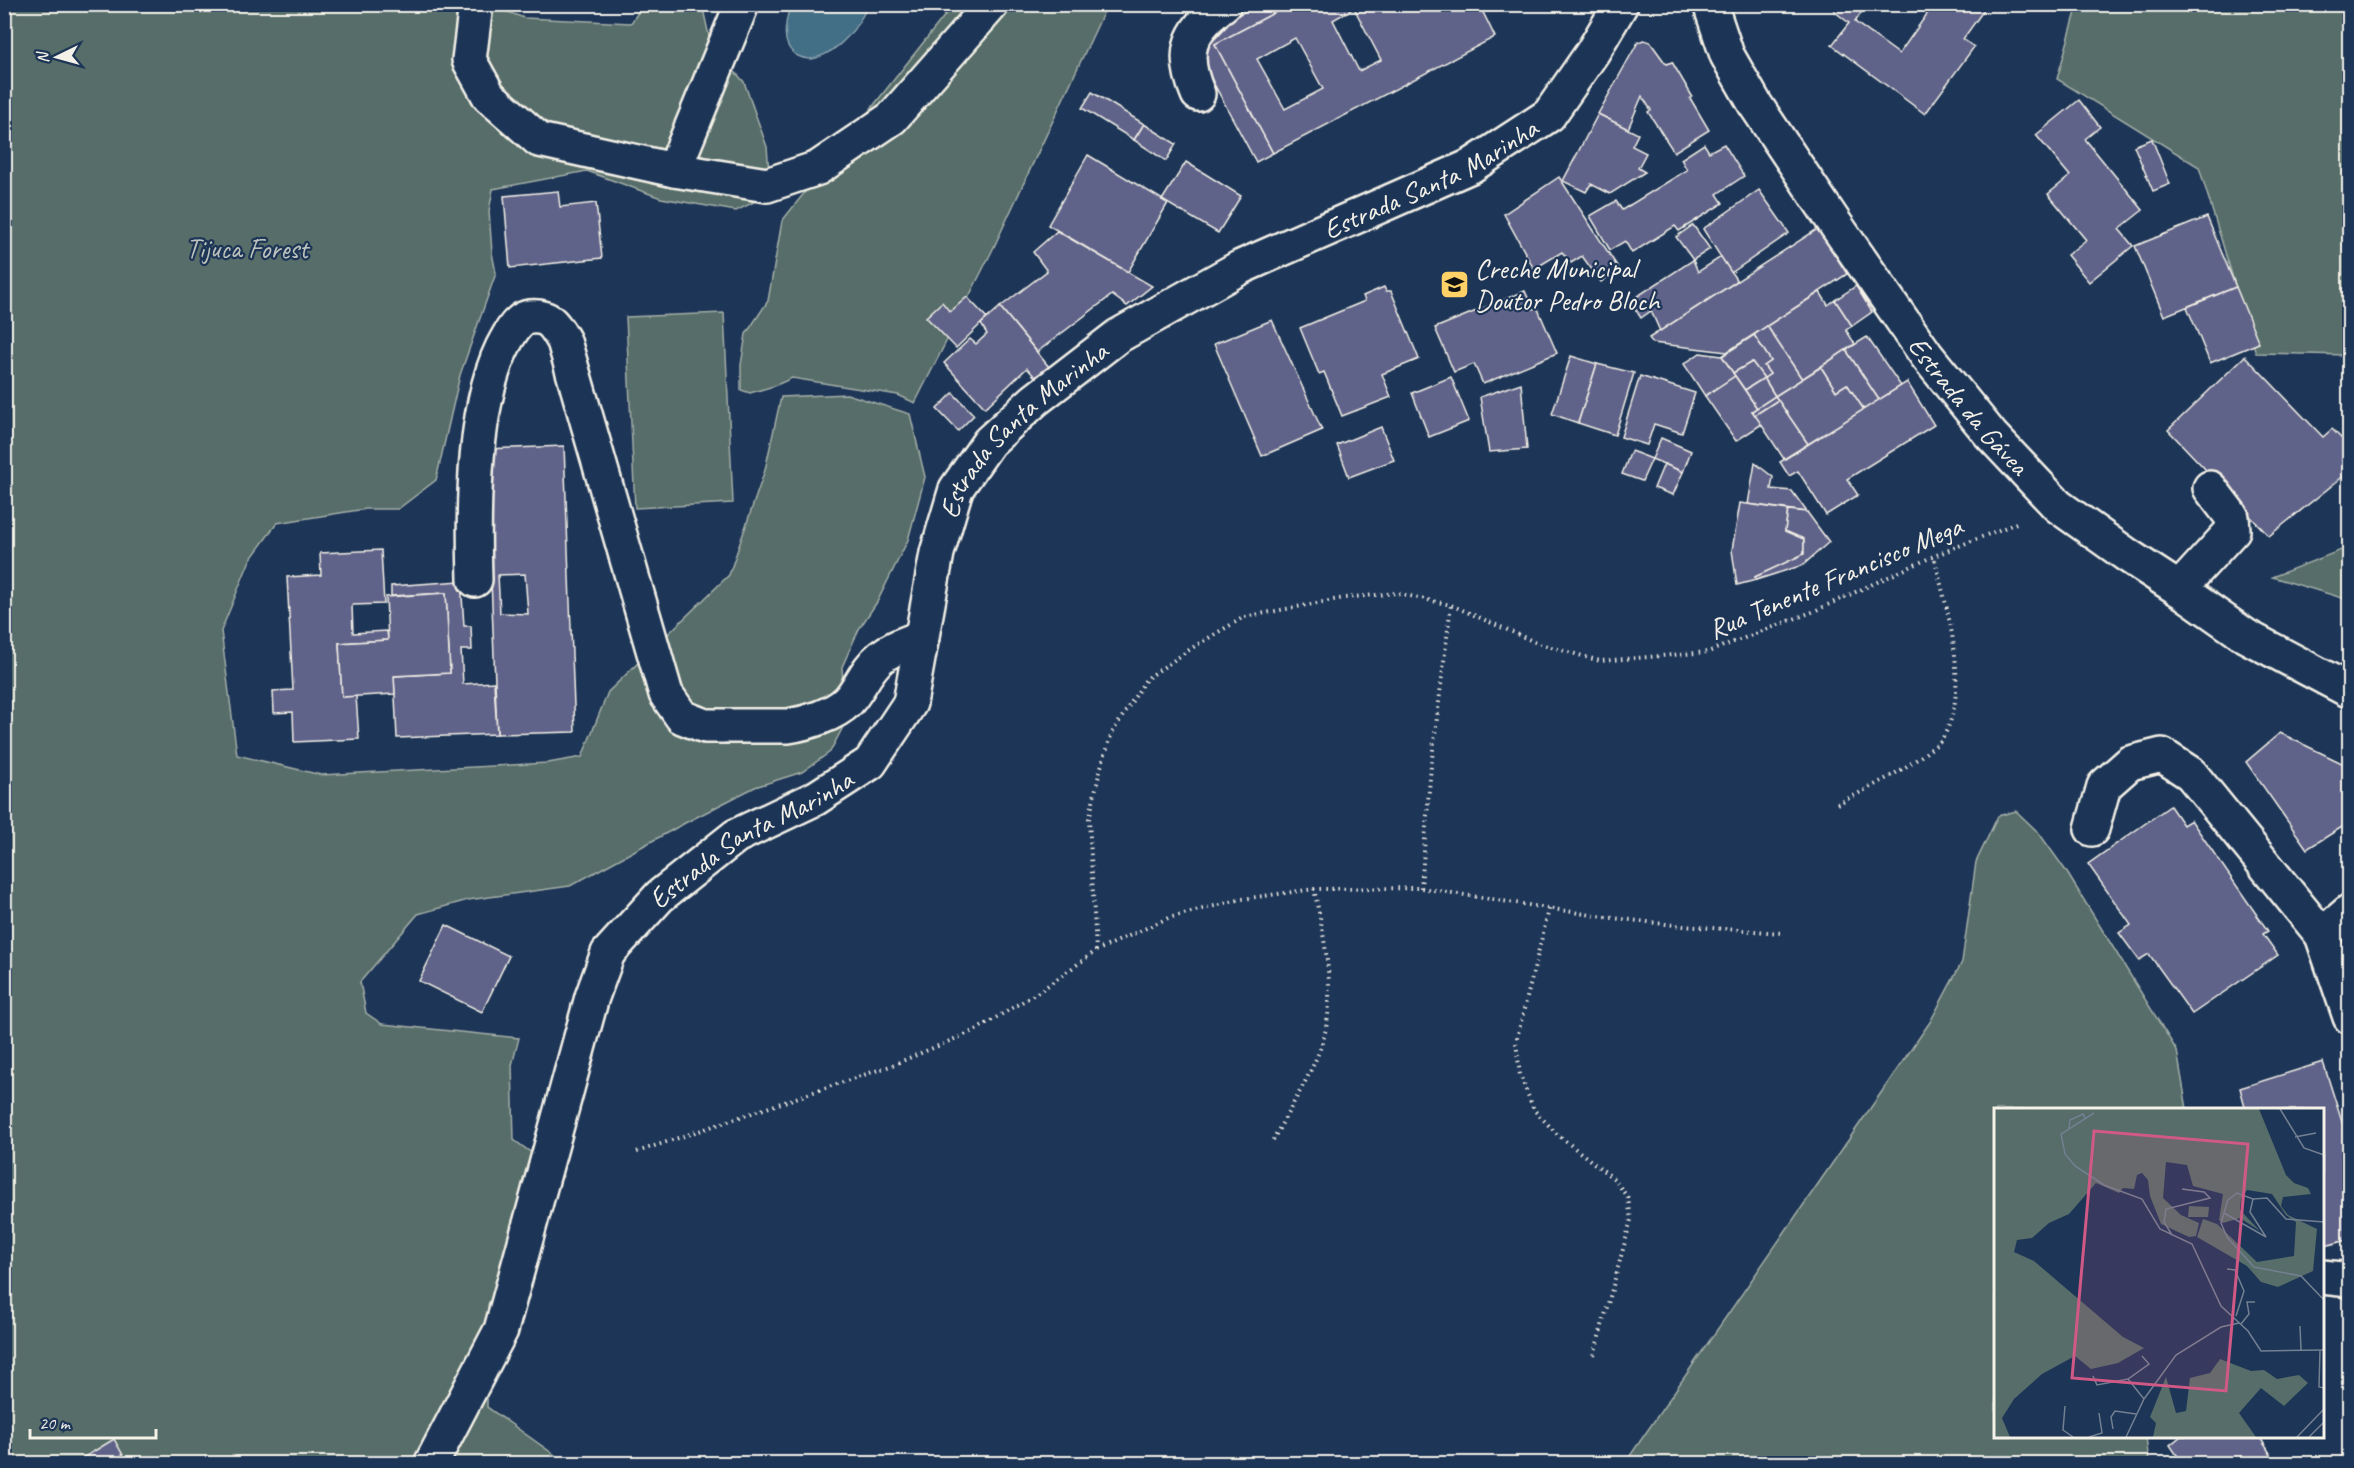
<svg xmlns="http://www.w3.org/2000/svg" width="2354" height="1468" font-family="Caveat,sans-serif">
  <rect width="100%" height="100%" fill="#1d3557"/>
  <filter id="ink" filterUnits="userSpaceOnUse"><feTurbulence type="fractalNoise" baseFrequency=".0167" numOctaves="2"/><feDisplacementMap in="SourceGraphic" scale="12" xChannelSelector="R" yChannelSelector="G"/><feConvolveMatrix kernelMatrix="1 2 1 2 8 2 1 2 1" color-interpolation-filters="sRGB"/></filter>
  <g filter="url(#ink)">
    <g fill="#566d69" stroke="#a5afa8" stroke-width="1.5">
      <path d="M487,4l37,14 107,5 12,-18h62l-2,4 8,36 33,37 23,65 2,25 -11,28 -22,11 -75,-13 -74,-27 -94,18 -4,22 3,42 4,20 -36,102 -24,105 -38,29h-33l-88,14 -27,37 -29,71 16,124 84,20 227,-12 34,-6 26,-65 121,-117 36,-105 16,-73 66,-3 63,20 15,63 -17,63 -31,62 -18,27 -17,38 3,56 -15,29 -28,20 -47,15 -70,36 -115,63 -102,14 -50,14 -58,68 6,31 16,11 137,14 -7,27 2,75 49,36 -75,128 -1,103 79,56 -561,1v-1459z"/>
      <path d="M953,5h154l-115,246 -77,152 -17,-8 -106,-17 -18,8 -24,7 -9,-3v-25l5,-31 22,-33 14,-80z"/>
      <path d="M2078,5h271v350l-93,-2 -57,-186 -142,-88z"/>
      <path d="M724,313l9,190 -98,5 -9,-191z"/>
      <path d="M2349,547v53l-77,-23z"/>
      <path d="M2016,811l23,22 27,38 111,180 10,58 -191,1v326l150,1 3,26h-524l305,-441 32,-60 14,-100 22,-46z"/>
    </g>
    <path fill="#426e86" stroke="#89a2ad" stroke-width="1.5" d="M790,5v-1l78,1c-10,22 -27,45 -52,53 -6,2 -12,1 -18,-2 -19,-10 -12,-35 -8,-51z"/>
    <g fill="#606389" stroke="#f4f1e8" stroke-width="1.5" fill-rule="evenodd">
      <path d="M1258,4h33l-76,40 58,109 -17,9 -57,-106 37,-40z"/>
      <path d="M1291,4h188l16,33 -222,116 -58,-109zM1354,8l27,52 -22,11 -26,-51zM1295,38l28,51 -38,20 -28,-50z"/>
      <path d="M1838,4h29l-12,18 44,32 35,-50h54l-25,35 11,8 -49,67 -93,-69 17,-22 -15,-12z"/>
      <path d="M1644,40l6,2 16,22 6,-2 20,34 -2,2 19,32 -35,22 -26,-40 3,-2 -9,-14 -14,33 -30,-15 40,-72z"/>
      <path d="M1092,92l52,32 -10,16 -52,-32z"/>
      <path d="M2079,100l21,27 -15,12 58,71 -24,19 14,17 -44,36 -22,-27 19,-15 -38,-46 22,-18 -34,-41z"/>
      <path d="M1598,114l40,20 -6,12 14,7 -8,15 7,4 -35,22 -19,-10 -5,8 -23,-11z"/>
      <path d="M1144,124l32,20 -10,17 -32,-21z"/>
      <path d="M2152,139l18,45 -17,7 -19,-45z"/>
      <path d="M1704,144l5,8 15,-8 20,32 -27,18 6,9 -44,28 -4,-5 -43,27 -7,-12 -15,9 -20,-34 26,-15 6,9 65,-40 -6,-11z"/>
      <path d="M1088,155l80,48 -40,69 -80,-47z"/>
      <path d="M1186,162l55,34 -23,37 -56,-33z"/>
      <path d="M1559,177l60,92 -18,13 -19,-26 -11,7 -9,-11 -28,17 -30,-55z"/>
      <path d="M1759,190l30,43 -58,40 -28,-44z"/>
      <path d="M558,191l2,16 36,-4 6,55 -92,10 -6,-72z"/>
      <path d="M2207,217l29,70 -72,29 -29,-70z"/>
      <path d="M1693,225l17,24 -17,11 -17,-23z"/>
      <path d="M1819,228l28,46 -120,78 -74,-9 -4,-5z"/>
      <path d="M1057,231l95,55 -25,20 -15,-11 -75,57 -37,-45 47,-36 -14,-19z"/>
      <path d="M1721,257l16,24 -77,50 -9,-20 -10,7 -11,-17 63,-41 5,12z"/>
      <path d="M1856,286l16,26 -20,14 -17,-26z"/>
      <path d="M1384,287l2,4h5l28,68 -37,15 9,23 -49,19 -18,-44 -5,2 -19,-46 65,-27 -2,-5z"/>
      <path d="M2236,287l23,56 -49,20 -23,-56z"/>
      <path d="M1525,291l8,18 4,-2 20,46 -74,31 -9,-20 -20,8 -19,-44z"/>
      <path d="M1820,292l8,13 7,-5 17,26 -6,4 9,14 -53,35 -35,-53z"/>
      <path d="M967,297l20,21 -31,30 -30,-31 16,-15 8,10z"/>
      <path d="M1000,307l49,60 -13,11 -9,-10 -42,40 -41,-45 26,-24 6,5 11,-10 -6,-10z"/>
      <path d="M1272,320l50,110 -60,26 -48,-112z"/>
      <path d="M1767,326l35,53 -27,17 -11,-18 6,-4 -6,-8 7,-5 -17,-26z"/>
      <path d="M1754,335l17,26 -7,5 6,8 -6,4 -12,-16 -19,11 -11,-17z"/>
      <path d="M1867,337l34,49 -22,14 -33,-50z"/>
      <path d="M1846,350l33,50 -15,10 -17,-26 -11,7 -15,-24z"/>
      <path d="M1700,353l22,3 13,20 -30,20 -21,-32z"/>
      <path d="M1571,356l26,8 -19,59 -26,-9z"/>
      <path d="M2245,356l78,81 9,-8 18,18v24l-81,65 -101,-106z"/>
      <path d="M1752,362l12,16 -19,12 -12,-17z"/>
      <path d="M1597,364l37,9 -19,62 -37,-12z"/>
      <path d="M1821,367l15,24 11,-7 17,26 -56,34 -33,-48z"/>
      <path d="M1640,376l55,17 -13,40 -28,-9 -7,21 -26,-8z"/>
      <path d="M1735,376l22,32 -5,3 10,13 -26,17 -31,-45z"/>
      <path d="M1451,377l18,44 -40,16 -17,-44z"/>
      <path d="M1764,378l11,18 -18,12 -12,-18z"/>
      <path d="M1907,382l27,43 -87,54 11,16 -32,20 -28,-44 -9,5 -9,-14z"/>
      <path d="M1521,383l6,66 -38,3 -9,-55z"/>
      <path d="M953,393l21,22 -16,16 -21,-22z"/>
      <path d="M1775,396l3,4 -23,15 -3,-4z"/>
      <path d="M1778,400l30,44 -24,15 -29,-44z"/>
      <path d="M1381,427l13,33 -45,17 -12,-32z"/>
      <path d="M1661,438l30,13 -8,21 -31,-13z"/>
      <path d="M564,446l11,286 -78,2 -11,-285zM525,574l3,40 -28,-1 -2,-38z"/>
      <path d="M1631,451l21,8 -10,22 -20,-7z"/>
      <path d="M1755,463l18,14 -2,12 21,2 15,21 -59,-8z"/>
      <path d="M1664,464l19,8 -10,23 -19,-7z"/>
      <path d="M1740,503l48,7 -3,21 19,8v15l-49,23 1,3 -19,5 -5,-35z"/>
      <path d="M1788,510l19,2 22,30 -26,23 -47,15 -1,-3 49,-23v-15l-19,-8z"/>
      <path d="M381,550l3,54 -32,1 1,28 34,-2 1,9 -49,3 3,54 14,-1 3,43 -65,3 -1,-30 -19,1 -1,-22 20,-1 -6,-113 34,-2 -1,-22z"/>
      <path d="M461,581l3,45h7l1,24h-11l2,34 31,-2 3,52 -100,4 -3,-62 56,-3 -4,-80 -55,3v-10z"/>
      <path d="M446,593l4,80 -56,3 1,18 -53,3 -3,-54 49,-3 -2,-43z"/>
      <path d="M2280,733l70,34v55l-43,27 -61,-87z"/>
      <path d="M2170,806l13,19 8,-5 77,111 -5,3 15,21 -86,59 -43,-60 -10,6 -20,-27 12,-8 -43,-61z"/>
      <path d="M446,925l63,31 -27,56 -63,-31z"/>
      <path d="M2323,1062l27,85v92l-28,8v-137h-76l-6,-22z"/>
      <path d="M2181,1436h78l18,28h-94l-13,-19z"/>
      <path d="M114,1439l14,25h-55z"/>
      <path d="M2350,1451v13h-18z"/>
    </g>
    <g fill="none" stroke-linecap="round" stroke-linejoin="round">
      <defs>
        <g id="minor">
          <path d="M476,4l-7,56 20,36 50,44 135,30 93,15 51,-17 74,-50 100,-114"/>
          <path id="s1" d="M1710,4l17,51 28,49 81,121 91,131 64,79 67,71 69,49 52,34 67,47 104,55"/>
          <path d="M1198,94c-18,-42 -9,-63 26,-90"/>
          <path d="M674,170l68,-166"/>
          <path d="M475,580c-2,-69 -3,-183 33,-243 5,-8 11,-19 22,-20 20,-2 25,9 34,24l102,353 16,23 23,9h83c19,-3 46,-11 60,-25 12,-13 18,-32 33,-44 12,-10 27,-14 41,-20"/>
          <path d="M2179,589l54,-59 -1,-13 -22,-29"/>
          <path d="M2092,829l12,-43 26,-23 32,-8 29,19 131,161 28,82"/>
          <path d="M2322,935l28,-24"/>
          <path d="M2322,1277l28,3"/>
          <path id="s2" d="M431,1464l70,-134 91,-333 16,-44 52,-57 76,-60 80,-38 54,-35 40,-60 27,-150 19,-64 33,-47 46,-42 83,-64 123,-69 230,-101 78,-51 43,-62 29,-49"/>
        </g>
      </defs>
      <use href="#minor" stroke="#f4f1e8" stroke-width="38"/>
      <g stroke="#f4f1e8" stroke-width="4" stroke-dasharray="1.5 4.5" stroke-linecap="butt">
        <path d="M1837,804c32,-16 63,-31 91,-53 5,-4 11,-7 14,-12 31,-50 4,-131 -8,-183"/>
        <path d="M1421,888l10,-122 20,-161"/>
        <path d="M1549,909l-33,133 4,33 14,35 24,25 56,44 14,19 3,22 -37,135"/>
        <path d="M1096,951l-7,-132 11,-49 12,-37 34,-54 49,-33 49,-29 100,-19 52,-5 55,12 86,38 63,18 108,-9 104,-40 122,-56 85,-34"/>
        <path d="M1273,1140c15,-29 41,-69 50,-100 14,-46 1,-104 -9,-151"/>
        <path d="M637,1152l253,-86 86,-36 64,-39 56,-40 72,-33 74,-19 72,-10 107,-1 183,29 79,9 99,7"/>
      </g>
      <use href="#minor" stroke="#1d3557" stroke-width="33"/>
    </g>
  </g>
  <defs>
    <symbol id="school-square" viewBox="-11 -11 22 22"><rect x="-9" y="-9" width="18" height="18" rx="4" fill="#ffd166" stroke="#1d3557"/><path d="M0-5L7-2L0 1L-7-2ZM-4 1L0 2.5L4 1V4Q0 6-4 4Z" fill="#111"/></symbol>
  </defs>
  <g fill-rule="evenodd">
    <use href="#school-square" x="1438" y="268" width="33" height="33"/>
  </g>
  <g text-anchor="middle" stroke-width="4.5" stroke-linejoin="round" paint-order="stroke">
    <g font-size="28" fill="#f4f1e8" stroke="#1d3557">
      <text dy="10" stroke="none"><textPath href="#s2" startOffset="1736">Estrada Santa Marinha</textPath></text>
      <text dy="10" stroke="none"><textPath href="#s1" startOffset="480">Estrada da Gávea</textPath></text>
      <text dy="10" stroke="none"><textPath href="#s2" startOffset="1250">Estrada Santa Marinha</textPath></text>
      <text transform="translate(1835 577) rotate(-23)" y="10">Rua Tenente Francisco Mega</text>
      <text dy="10" stroke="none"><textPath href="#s2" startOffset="728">Estrada Santa Marinha</textPath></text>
    </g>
    <g font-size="28" fill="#bdc3bc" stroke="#1d3557">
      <text x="247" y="258">Tijuca Forest</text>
    </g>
    <g font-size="28" fill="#f4f1e8" stroke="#1d3557" text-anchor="start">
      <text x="1475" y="278">Creche Municipal<tspan x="1475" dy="32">Doutor Pedro Bloch</tspan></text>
    </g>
  </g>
  <g transform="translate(1994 1108)">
    <rect width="330" height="330" fill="#1d3557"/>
    <path d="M0,1h265l27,66 8,8 14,5 3,6 -28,3 -2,9 7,9 29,14 -4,42 -35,16 -17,-5 -14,-16 -50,-29 6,-18 14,5 40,38 37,-6 2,-34 -10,-7 -14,-21 -25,-4 -6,9 -1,11 20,21 -20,-13 -17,5 -4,-3 4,-26 -30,-8 -6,-21 -21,-3 -3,36 18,17 18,8 -3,13 -7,1 -28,-13 -11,-28 -2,-16 -6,-7 -5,2 -3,14 -11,-1 -4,5 -23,-10 -27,31 -20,9 -17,15 -15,2 -3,12 20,9 89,76 21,11 -26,15 -27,6 -16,-13 -33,18 -28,25 -12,19 8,19h-16zM195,98l20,1 -1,10h-20zM226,251l31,12 13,-1 13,9 22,-4 9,8 -24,23 -23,-18 -22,25 17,24h-103l3,-14 -6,-6 16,-40 10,36 10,-2 4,-33 20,-5z" fill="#566d69"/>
    <path fill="none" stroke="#738091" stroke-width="1.5" d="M286,1l24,39 20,7M100,5l-33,21 4,20 10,12 29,19 38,14 18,30 32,15 29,62 27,25 13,20 63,-1M75,20l1,-8 13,-6 3,5M301,29l21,-4M230,105l42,24 -16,-25 3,-13M330,114l-38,-3 -19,-21 -14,1 -16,-6 -9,7 -7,23 6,14 27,30 47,9 23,24M178,127l-8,-13 2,-13 44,-11 -6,-6 -22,-3M233,161l8,1 9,21 -8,25M247,216l8,-10 -2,-12h8M306,218l1,24M326,242l-1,37 5,1M99,268l4,9 31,-6 21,-15 -7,-8M134,271l16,20M71,298l-2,24 10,7M119,321l-2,-12 4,-6 21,3M95,329l13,-4 -3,-20M132,329l18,-38 32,-44 45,-28 18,-4M303,329l27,-28M315,329l15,-15"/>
    <path fill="#d15985" fill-opacity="0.15" stroke="#d15985" stroke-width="3" d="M100,23l154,13 -22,247 -154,-13z"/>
    <rect width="330" height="330" fill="none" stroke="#f4f1e8" stroke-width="3"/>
  </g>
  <rect width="2354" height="1468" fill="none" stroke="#1d3557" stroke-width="24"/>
  <rect x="12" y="12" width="2330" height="1444" fill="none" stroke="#f4f1e8" stroke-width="2" filter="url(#ink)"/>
  <g transform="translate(57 57) rotate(265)" stroke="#1d3557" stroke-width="4.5" paint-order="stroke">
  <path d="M0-4.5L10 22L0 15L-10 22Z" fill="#f4f1e8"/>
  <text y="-9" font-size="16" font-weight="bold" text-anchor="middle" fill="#f4f1e8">N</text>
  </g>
  <path d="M30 1429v9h126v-9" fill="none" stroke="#f4f1e8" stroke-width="3"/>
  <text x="39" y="1429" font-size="18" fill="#f4f1e8" stroke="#1d3557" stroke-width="4.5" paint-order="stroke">20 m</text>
</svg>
